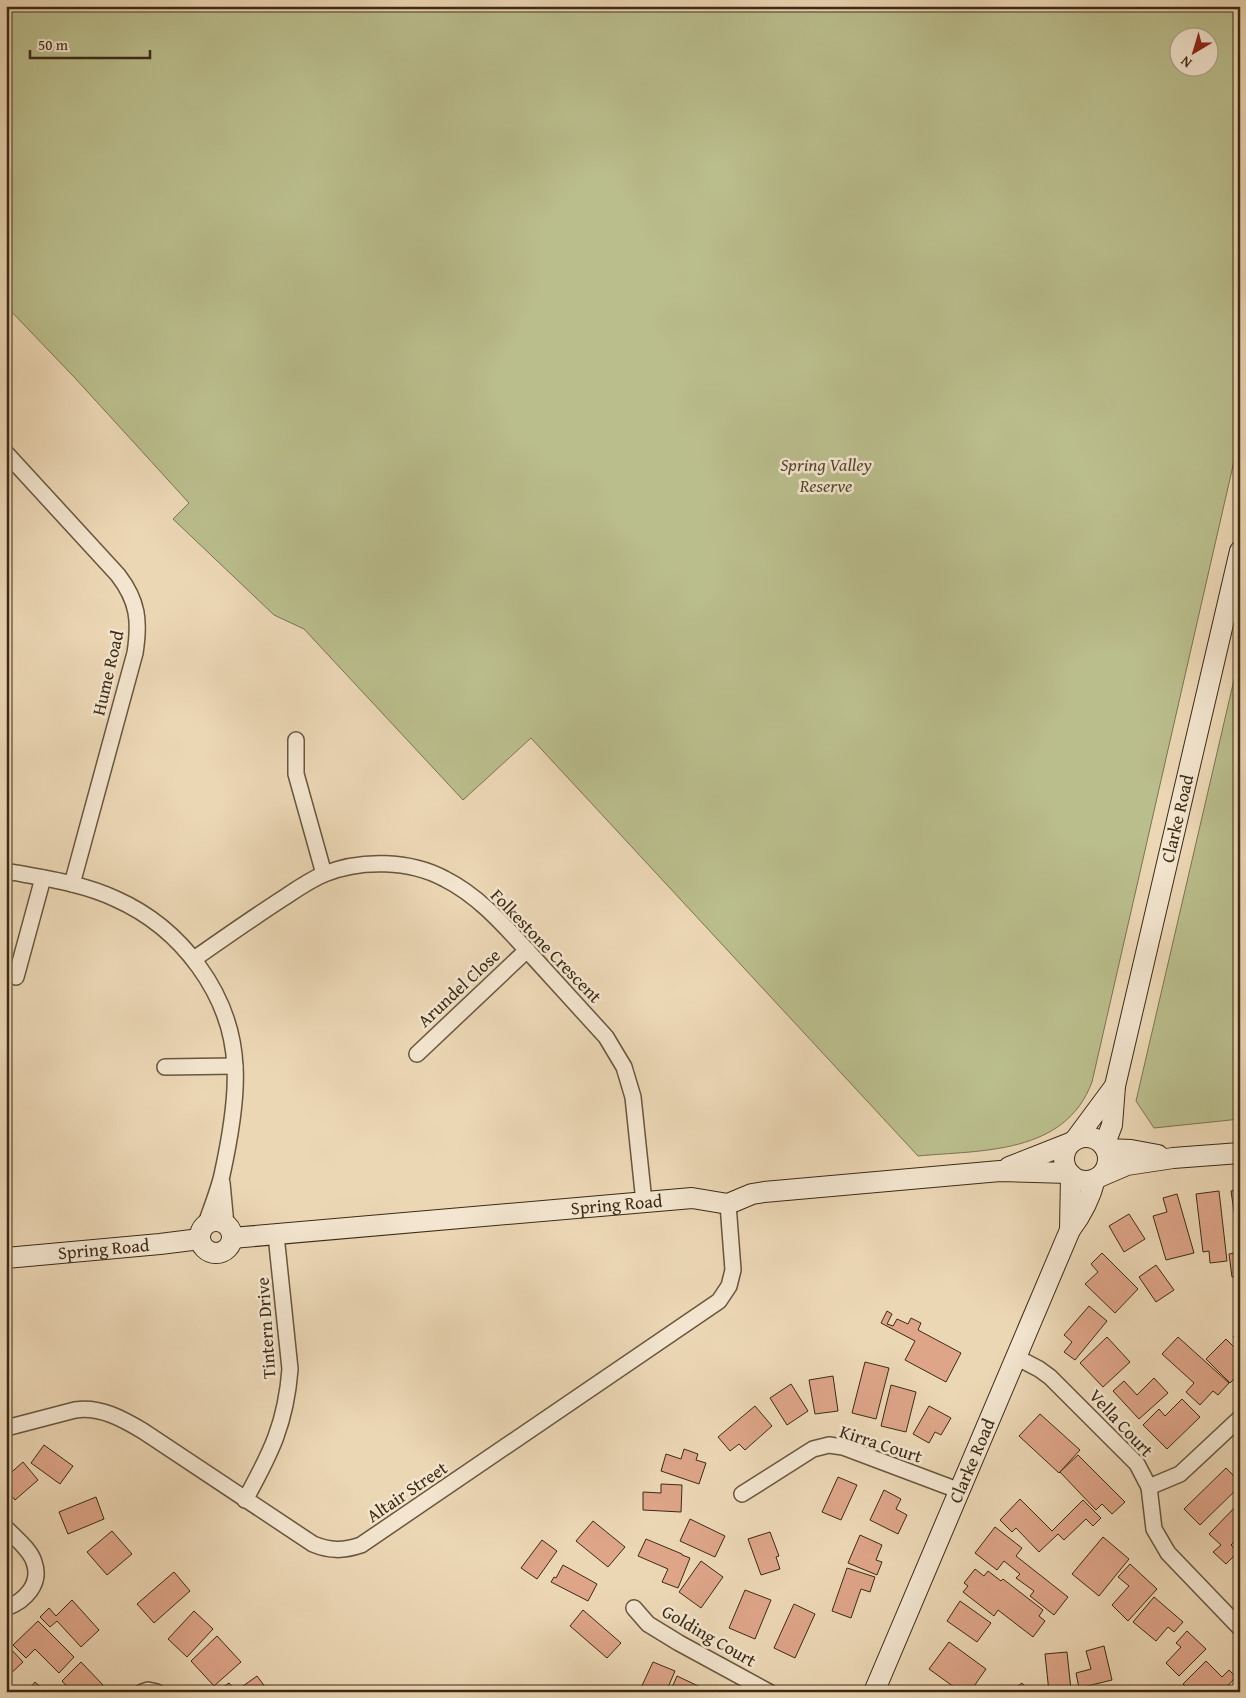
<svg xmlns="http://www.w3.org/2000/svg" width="1246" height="1698" font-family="'Gentium Book Plus',serif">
  <rect width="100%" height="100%" fill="#ecd7b5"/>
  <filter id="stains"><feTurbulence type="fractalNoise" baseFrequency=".004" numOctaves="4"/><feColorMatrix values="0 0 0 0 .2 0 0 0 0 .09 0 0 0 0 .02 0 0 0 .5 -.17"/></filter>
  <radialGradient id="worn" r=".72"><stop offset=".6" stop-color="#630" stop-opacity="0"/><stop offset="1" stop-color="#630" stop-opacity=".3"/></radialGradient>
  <g fill="#babd8c" stroke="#7b7450" fill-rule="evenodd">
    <path d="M6,6h1234v429l-148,647c-27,73 -111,68 -174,74l-387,-418 -68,62 -159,-171 -30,-14 -101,-96 16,-16 -114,-125 -69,-72zM1178,38h30v30h-30z"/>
    <path d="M1240,654v465l-86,9 -18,-27z"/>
  </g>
  <g fill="#dea589" stroke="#3c2b15">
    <path d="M1240,1189v36h-4l-5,-34z"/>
    <path d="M1219,1191l8,70 -17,2 -1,-12 -6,1 -7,-58z"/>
    <path d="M1177,1194l17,59 -28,7 -13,-44 14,-4 -4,-14z"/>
    <path d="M1129,1214l16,25 -21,13 -15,-26z"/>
    <path d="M1240,1252v24l-8,1 -3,-23z"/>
    <path d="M1102,1253l36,36 -23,24 -30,-29 13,-12 -7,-8z"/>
    <path d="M1156,1265l18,25 -18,12 -17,-25z"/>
    <path d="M1089,1306l18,15 -32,39 -11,-8 8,-10 -8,-7z"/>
    <path d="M887,1311l5,3 -5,10 6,2 4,-7 11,5 3,-6 10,5 -3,7 43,23 -15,29 -41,-22 10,-19 -34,-18z"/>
    <path d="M1240,1331v13l-7,-7z"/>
    <path d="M1107,1337l23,25 -27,25 -23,-24z"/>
    <path d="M1178,1337l51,46 -11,12 -5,-4 -13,14 -14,-13 8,-9 -32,-29z"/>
    <path d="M1226,1339l13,13 -4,4 5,5v12l-10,10 -24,-24z"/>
    <path d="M865,1362l24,6 -13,51 -24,-6z"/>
    <path d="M833,1376l5,35 -23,3 -6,-34z"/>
    <path d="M1154,1378l14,15 -29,26 -26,-28 11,-10 13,14z"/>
    <path d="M791,1384l17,27 -21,14 -17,-27z"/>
    <path d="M891,1385l25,7 -10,40 -25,-6z"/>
    <path d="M1182,1399l18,18 -33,32 -24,-24 16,-16 6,7z"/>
    <path d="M755,1406l17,20 -27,24 -6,-6 -9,7 -12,-14z"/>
    <path d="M929,1406l22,12 -10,17 -6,-3 -6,11 -16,-9z"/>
    <path d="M1040,1414l40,36 -21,23 -40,-37z"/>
    <path d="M44,1445l29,21 -13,18 -29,-21z"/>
    <path d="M684,1449l14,5 -2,6 10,3 -7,21 -38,-13 5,-17 15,5z"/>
    <path d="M1078,1455l47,47 -13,12 -10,-10 -6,6 -36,-38z"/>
    <path d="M23,1462l15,18 -23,20 -9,-11v-12z"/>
    <path d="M1226,1468l14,14v4l-40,39 -16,-16z"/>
    <path d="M838,1477l19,8 -16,35 -19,-8z"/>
    <path d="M661,1484l21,1 -1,27 -38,-2v-18l18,1z"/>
    <path d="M884,1490l17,9 -5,10 11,6 -9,19 -28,-14z"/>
    <path d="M96,1497l8,22 -36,15 -9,-22z"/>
    <path d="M1020,1499l32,32 31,-31 18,18 -8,8 -7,-7 -22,21 -6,-6 -19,18 -23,-24 -4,4 -12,-12z"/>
    <path d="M1240,1502v34l-9,9 7,7 -12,12 -13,-12 8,-7 -12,-11z"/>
    <path d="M690,1519l35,17 -10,21 -35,-16z"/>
    <path d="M593,1521l32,26 -17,20 -32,-26z"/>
    <path d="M995,1527l27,21 -6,8 52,41 -14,18 -24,-19 4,-5 -18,-13 4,-4 -16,-13 -7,9 -22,-17z"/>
    <path d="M112,1531l20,23 -25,21 -20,-23z"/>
    <path d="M770,1532l9,24 -3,1 4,12 -19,6 -13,-36z"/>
    <path d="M860,1535l22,10 -6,15 6,2 -5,13 -29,-12z"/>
    <path d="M1103,1537l26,22 -30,37 -27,-22z"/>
    <path d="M646,1539l36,15v1l8,3 -12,30 -16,-6 6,-13 -30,-13z"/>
    <path d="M542,1540l15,11 -20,28 -16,-11z"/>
    <path d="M701,1561l22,16 -22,31 -22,-16z"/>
    <path d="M1130,1564l27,25 -29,32 -16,-16 17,-19 -11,-9z"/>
    <path d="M563,1565l34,19 -9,17 -37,-19 3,-5 2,1z"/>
    <path d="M847,1568l28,9 -5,15 -9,-3 -10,29 -19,-7z"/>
    <path d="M975,1569l9,7 4,-5 13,10 2,-2 40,31 -4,6 6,5 -12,16 -35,-27 -4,6 -31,-24 5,-6 -4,-3z"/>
    <path d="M174,1572l16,19 -36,32 -17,-19z"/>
    <path d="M745,1590l26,10 -16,39 -26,-11z"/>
    <path d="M1154,1597l29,25 -9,10 -6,-5 -12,14 -23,-19z"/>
    <path d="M72,1600l27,30 -18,17 -24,-26 -7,6 -10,-10 9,-9 7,8z"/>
    <path d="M960,1601l31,22 -14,19 -30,-21z"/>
    <path d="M794,1604l21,10 -20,44 -21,-10z"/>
    <path d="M583,1610l38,33 -14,15 -37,-32z"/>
    <path d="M194,1611l19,18 -26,28 -19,-18z"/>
    <path d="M38,1621l36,36 -15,16 -24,-24 -9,9 -13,-13z"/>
    <path d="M1187,1631l19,18 -27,27 -13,-13 15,-16 -5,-4z"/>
    <path d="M217,1636l24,26 -27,24 -23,-25z"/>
    <path d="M949,1642l37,27 -16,23h-9l-32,-23z"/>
    <path d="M6,1644l17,18 -17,16z"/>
    <path d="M1104,1646l8,34 -33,8 -3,-15 15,-4 -5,-18z"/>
    <path d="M1067,1652l4,38 -22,2 -4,-38z"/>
    <path d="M1206,1661l16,16 7,-7 7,7 -14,15h-31l-8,-8z"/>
    <path d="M81,1662l22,23 -7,7h-24l-10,-11z"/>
    <path d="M653,1662l22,9 -9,21h-27z"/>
    <path d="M257,1676l12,16h-49l-1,-2 10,-7 7,8z"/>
    <path d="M677,1676l34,16h-41z"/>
    <path d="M35,1682l11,10h-19z"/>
    <path d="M1022,1683l7,9h-19z"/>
  </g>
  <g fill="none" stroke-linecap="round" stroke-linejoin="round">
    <defs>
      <g id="street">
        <path d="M6,453l112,122c20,26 22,46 17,78l-63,231"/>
        <path d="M296,740v34l28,100"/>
        <path d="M6,871c37,7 76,12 110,28 65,29 116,95 119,168 2,33 -6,76 -13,108 -4,17 -11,34 -17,51"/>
        <path d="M194,959c30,-21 60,-42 91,-62 12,-8 25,-17 39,-23 37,-15 86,-14 121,5 36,18 63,51 90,80 24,26 47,52 71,78l18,30 9,30 11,105"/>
        <path d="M16,977l27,-99"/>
        <path d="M417,1054l110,-104"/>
        <path d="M165,1067l70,-1"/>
        <path d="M222,1183l4,42"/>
        <path d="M1016,1357l23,12 11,8 87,87 12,23 5,42 14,24 72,75"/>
        <path d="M6,1428l69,-18c25,-4 48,9 68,21l170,113c17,7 30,7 48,1l358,-244 10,-15 4,-16 -5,-66"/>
        <path d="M1149,1487l31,-13 60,-56"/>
        <path d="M742,1494l71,-45 16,-4 14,2 117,44"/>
        <path d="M245,1500c26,-47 41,-77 45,-131l-14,-134"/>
        <path d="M6,1528c9,10 24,21 28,34 8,22 -9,39 -28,46"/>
        <path d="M634,1608l14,16 31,19 90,49"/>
        <path d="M142,1692l6,-2 9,2"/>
      </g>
      <g id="secondary">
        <circle cx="1086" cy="1159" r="22"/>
        <path d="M1075,1140l40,-54"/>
        <path id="s1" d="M1104,1146l8,-21 3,-39 125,-535"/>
        <path d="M1106,1149l25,1 27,5"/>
        <path d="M1009,1167l61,-24"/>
        <path d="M1099,1177l28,-12 46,-7 67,-5"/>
        <circle cx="216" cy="1237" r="16"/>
        <path d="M1070,1230l1,-55"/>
        <path id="s2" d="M232,1238l460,-40 36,6 24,-10 12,-2 236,-21 69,2"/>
        <path id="s3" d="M6,1258l154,-14 40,-5"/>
        <path id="s4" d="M874,1692l196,-462c12,-16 20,-31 25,-51"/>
      </g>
    </defs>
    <use href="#street" stroke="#68563d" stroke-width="18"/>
    <use href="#secondary" stroke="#3c2b15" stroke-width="22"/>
    <use href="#street" stroke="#f3e5cf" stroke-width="15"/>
    <use href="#secondary" stroke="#f3e5cf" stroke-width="20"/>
  </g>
  <g text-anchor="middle" stroke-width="5" stroke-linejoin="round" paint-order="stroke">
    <g font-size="18" font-style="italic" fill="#55482d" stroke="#f3e5cf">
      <text x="826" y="471">Spring Valley<tspan x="826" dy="21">Reserve</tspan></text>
    </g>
    <g font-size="18" fill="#3c2b15" stroke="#f3e5cf">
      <text transform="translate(108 673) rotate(-77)" y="6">Hume Road</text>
      <text dy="6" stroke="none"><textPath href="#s1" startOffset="336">Clarke Road</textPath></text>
      <text transform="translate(546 946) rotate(46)" y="6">Folkestone Crescent</text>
      <text transform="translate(459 988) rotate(-43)" y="6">Arundel Close</text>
      <text dy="6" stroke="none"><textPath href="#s2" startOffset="386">Spring Road</textPath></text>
      <text dy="6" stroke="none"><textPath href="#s3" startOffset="98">Spring Road</textPath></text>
      <text transform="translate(266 1328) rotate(-94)" y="6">Tintern Drive</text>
      <text transform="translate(1121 1423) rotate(47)" y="6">Vella Court</text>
      <text transform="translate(881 1444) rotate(18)" y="6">Kirra Court</text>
      <text dy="6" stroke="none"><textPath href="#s4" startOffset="251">Clarke Road</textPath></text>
      <text transform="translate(407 1492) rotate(-34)" y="6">Altair Street</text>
      <text transform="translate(709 1636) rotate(30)" y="6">Golding Court</text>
    </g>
  </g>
  <rect width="1246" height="1698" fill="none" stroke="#ecd7b5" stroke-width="25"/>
  <rect x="8" y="8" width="1231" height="1683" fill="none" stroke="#3c2b15" stroke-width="2.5"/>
  <rect x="12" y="12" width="1221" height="1673" fill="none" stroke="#3c2b15"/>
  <g transform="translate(1194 52) rotate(218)"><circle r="24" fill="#f3e5cf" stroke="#aa9b85"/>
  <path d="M0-4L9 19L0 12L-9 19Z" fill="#8f2418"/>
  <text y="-8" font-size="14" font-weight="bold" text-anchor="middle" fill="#3c2b15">N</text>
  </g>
  <path d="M30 50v8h120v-8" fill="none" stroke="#3c2b15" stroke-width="2.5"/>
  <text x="38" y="50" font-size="15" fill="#3c2b15" stroke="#f3e5cf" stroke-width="4" paint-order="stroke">50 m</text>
  <rect width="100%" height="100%" filter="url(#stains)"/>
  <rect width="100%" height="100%" fill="url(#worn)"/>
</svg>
